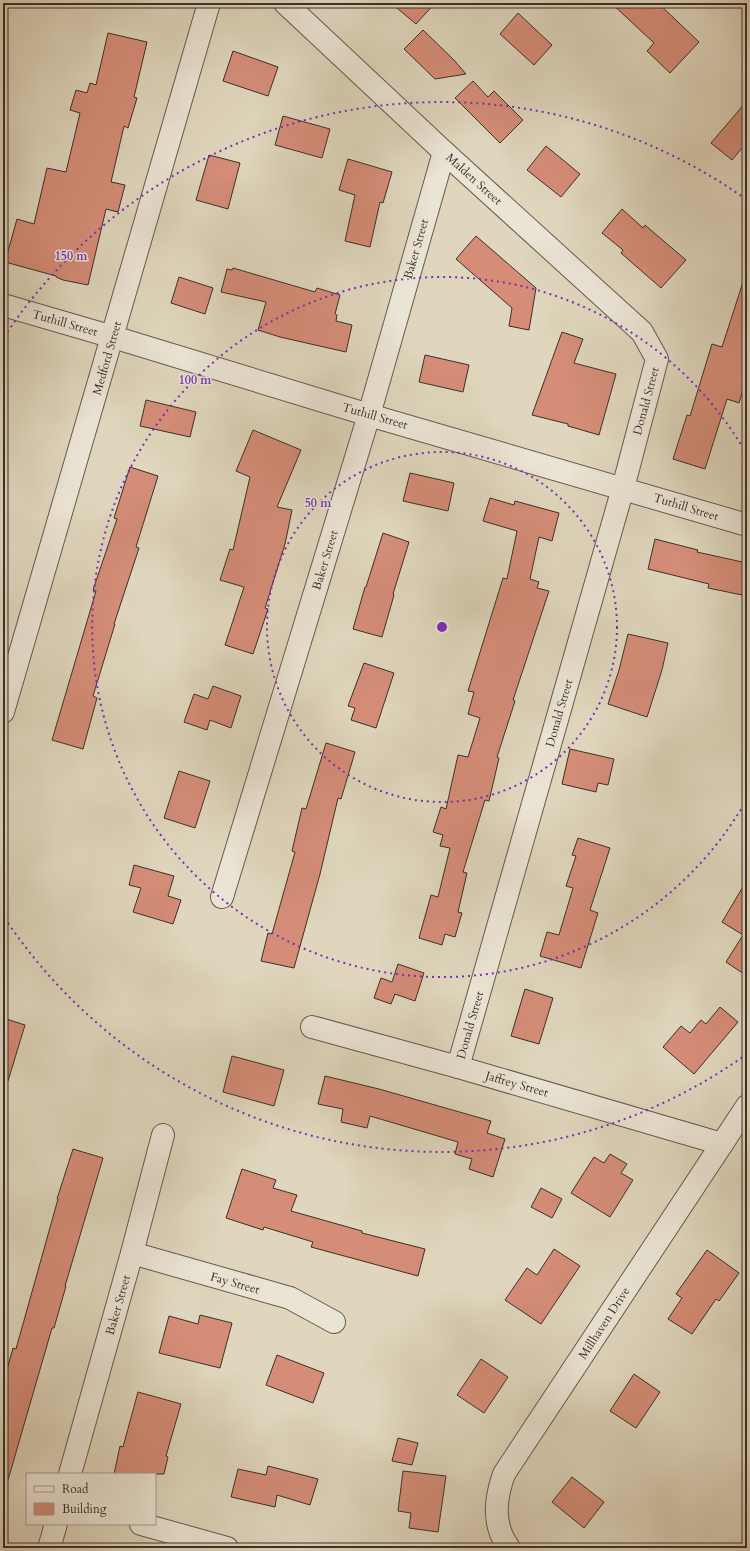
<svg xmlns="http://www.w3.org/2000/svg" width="750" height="1551" font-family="Cardo,serif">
  <rect width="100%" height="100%" fill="#dfd6bd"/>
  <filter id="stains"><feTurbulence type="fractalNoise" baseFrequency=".005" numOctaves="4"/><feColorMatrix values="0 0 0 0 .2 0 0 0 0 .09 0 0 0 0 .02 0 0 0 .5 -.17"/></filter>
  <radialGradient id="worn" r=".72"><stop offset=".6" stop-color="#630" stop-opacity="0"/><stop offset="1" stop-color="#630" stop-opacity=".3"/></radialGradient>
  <g fill="#d58d78" stroke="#3c2f2a">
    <path d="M391,3h44l-19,21z"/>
    <path d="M611,3h47l41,39 -29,31 -23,-22 7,-8z"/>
    <path d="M518,13l34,32 -18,20 -34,-31z"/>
    <path d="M423,30l31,30 12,14 -31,5 -31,-30z"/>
    <path d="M108,33l39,9 -13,55 3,1 -9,30 -4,-2 -13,56 14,3 -7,27 -12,-3 -18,76 -25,-5 -7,-3v-1l-51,-14 12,-43 17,5 13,-56 19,4 14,-59 -10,-3 6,-20 11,3 3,-10 6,2z"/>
    <path d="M233,51l45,16 -10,29 -45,-15z"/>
    <path d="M473,81l15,16 6,-6 29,29 -23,23 -45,-45z"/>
    <path d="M747,101v41l-15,18 -21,-17z"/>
    <path d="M283,116l47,13 -8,29 -47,-13z"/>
    <path d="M546,146l34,28 -19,23 -34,-27z"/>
    <path d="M209,155l31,8 -12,46 -32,-9z"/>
    <path d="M348,159l44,13 -9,31 -3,-1 -10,45 -25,-6 10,-46 -16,-5z"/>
    <path d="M622,209l21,19 2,-3 41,35 -25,28 -40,-35 2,-3 -21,-17z"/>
    <path d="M476,236l60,52 -7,42 -20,-4 3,-18 -56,-49z"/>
    <path d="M233,268l82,24 2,-4 23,7 -5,19 2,1 -1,6 16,4 -6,27 -66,-15 -22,-7 8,-28 -45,-10 6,-23 5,1z"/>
    <path d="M179,277l34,11 -8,26 -34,-11z"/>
    <path d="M743,282l4,1v94l-8,26 -12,-4 -22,70 -32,-10 14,-44 3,1 22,-72 10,3z"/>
    <path d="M562,332l21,7 -9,24 42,11 -17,61 -31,-9v-2l-36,-9z"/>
    <path d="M425,355l44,10 -6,27 -44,-10z"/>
    <path d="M146,400l50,12 -6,25 -50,-11z"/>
    <path d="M253,430l48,20 -24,57 15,3 -7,34 -20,64 3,1 -15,45 -28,-9 19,-58 -24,-7 10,-31 3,1 17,-73 -14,-6z"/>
    <path d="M130,467l28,9 -22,71 3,1 -25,76h1l-22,72 4,2 -14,51 -31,-9 44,-149 -3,-1 24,-71 -3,-1z"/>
    <path d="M410,473l44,10 -6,28 -45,-10z"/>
    <path d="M490,498l24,7 1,-4 44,12 -7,28 -13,-4 -9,42 9,3 -2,6 12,3 -36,109 2,1 -18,56 2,1 -10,43 -4,-1 -22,72 4,1 -9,39 4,1 -7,24 -10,-3 -3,11 -23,-7 12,-43 7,2 12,-49 -10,-2 3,-11 -10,-3 8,-25 5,2 12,-54 10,2 12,-39 -12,-4 6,-22 -6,-1 35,-113 4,1 10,-48 -34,-10z"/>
    <path d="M383,533l26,9 -16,52 1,1 -12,42 -29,-8 12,-42h1z"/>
    <path d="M655,539l43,11 -1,2 50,11v33l-39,-8 1,-4 -61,-15z"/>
    <path d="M628,634l40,9 -6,27 -15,47 -39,-13 11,-34z"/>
    <path d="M364,663l30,10 -18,55 -25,-8 4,-12 -7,-2z"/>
    <path d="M213,686l28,10 -10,32 -21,-8 -3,10 -23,-8 10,-28 14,5z"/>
    <path d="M326,743l29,9 -14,47 -3,-1 -18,76 -26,94 -33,-7 7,-28 4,1 23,-82 -3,-1 10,-43 4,1z"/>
    <path d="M570,749l44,10 -6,26 -10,-2 -2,9 -34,-8z"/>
    <path d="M179,771l31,10 -15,47 -31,-10z"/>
    <path d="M578,838l32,10 -20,62 8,3 -17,55 -41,-12 7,-24 12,3 14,-47 -7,-2 10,-30 -4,-1z"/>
    <path d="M134,865l40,11 -6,20 13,4 -8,24 -40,-12 8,-24 -12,-3z"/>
    <path d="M747,880v96l-21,-14 17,-27 -21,-13z"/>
    <path d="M398,964l26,9 -9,28 -20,-7 -4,10 -17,-6 7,-20 11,4z"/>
    <path d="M525,989l28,9 -14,46 -28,-8z"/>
    <path d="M720,1007l18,15 -44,52 -31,-27 18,-21 9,7 11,-13 5,4z"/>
    <path d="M3,1018l22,7 -17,56 -5,-1z"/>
    <path d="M232,1056l52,14 -10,36 -51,-14z"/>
    <path d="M325,1076l54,13 112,32 -4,12 18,6 -12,38 -24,-8 3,-10 -17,-5 3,-12 -88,-26 -3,12 -26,-6 2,-13 -25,-5z"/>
    <path d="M73,1149l30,9 -38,128h1l-12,42h-2l-44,152 -5,-1v-95l10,-36 3,1 42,-150h-1z"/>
    <path d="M610,1154l17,10 -6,9 12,7 -23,37 -39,-24 23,-36 10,6z"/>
    <path d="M242,1169l34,11 -3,8 24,7 -6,16 71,20v2l63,16 -7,27 -107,-29 2,-5 -49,-15 -1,3 -37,-12z"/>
    <path d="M541,1188l21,11 -10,19 -21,-11z"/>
    <path d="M554,1249l26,17 -39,58 -36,-24 22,-32 10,7z"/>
    <path d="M707,1250l32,23 -20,28 -3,-2 -24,35 -24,-15 14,-21 -6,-4z"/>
    <path d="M200,1315l32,8 -12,45 -61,-15 10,-37 29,8z"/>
    <path d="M277,1355l47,18 -11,30 -47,-18z"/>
    <path d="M481,1359l27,18 -24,36 -27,-18z"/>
    <path d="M634,1374l26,18 -24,36 -26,-17z"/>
    <path d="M138,1392l43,12 -15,52 2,1 -4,17h-50l6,-28 3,1z"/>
    <path d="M398,1438l20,5 -6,22 -20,-4z"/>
    <path d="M268,1466l50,13 -8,26 -33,-10 -2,12 -44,-10 7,-28 28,6z"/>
    <path d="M403,1471l43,5 -8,56 -29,-4 2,-15 -13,-2z"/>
    <path d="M572,1477l32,25 -20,26 -32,-26z"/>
  </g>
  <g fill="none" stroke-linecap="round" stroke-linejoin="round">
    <defs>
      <g id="minor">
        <path d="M285,3l159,149 198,180 15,27 -34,129 -165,579"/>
        <path d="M3,305l110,32 256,78 378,110"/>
        <path d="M3,712l206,-709"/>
        <path d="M222,897l147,-482 75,-263"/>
        <path d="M312,1027l146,40 264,77"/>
        <path d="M132,1253l158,45 44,24"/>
        <path d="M70,1474l62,-221 31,-118"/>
        <path d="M141,1524l86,24"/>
        <path d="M49,1548l7,-24"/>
        <path d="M509,1548c-17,-23 -14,-49 -5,-74l243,-368"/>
      </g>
    </defs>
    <use href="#minor" stroke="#65594f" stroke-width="24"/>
    <use href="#minor" stroke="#eae4d4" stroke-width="22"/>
  </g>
  <g fill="none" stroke="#7b2cbf" stroke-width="2" stroke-dasharray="2 4">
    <circle cx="442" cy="627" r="175"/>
    <path d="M747 799A350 350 0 1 1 747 455"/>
    <path d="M747 1054A525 525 0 0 1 4 917M4 337A525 525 0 0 1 747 200"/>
  </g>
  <g text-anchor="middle" stroke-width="3" stroke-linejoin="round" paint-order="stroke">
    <g font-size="12" fill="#3c2f2a" stroke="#eae4d4">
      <text transform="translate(474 179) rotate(42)" y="4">Malden Street</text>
      <text transform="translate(416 249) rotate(-74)" y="4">Baker Street</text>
      <text transform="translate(65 323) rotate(16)" y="4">Tuthill Street</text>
      <text transform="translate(107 358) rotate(-74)" y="4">Medford Street</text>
      <text transform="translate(646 401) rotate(-75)" y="4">Donald Street</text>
      <text transform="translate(375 416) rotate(16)" y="4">Tuthill Street</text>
      <text transform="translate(686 507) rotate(17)" y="4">Tuthill Street</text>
      <text transform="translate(325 560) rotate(-73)" y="4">Baker Street</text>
      <text transform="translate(559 713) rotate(-74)" y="4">Donald Street</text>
      <text transform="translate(470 1025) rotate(-74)" y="4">Donald Street</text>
      <text transform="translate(517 1084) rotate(16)" y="4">Jaffrey Street</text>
      <text transform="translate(235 1283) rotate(16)" y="4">Fay Street</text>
      <text transform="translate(118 1305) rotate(-74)" y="4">Baker Street</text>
      <text transform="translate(604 1323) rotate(-57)" y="4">Millhaven Drive</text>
    </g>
  </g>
  <circle cx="442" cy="627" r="6" fill="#7b2cbf" stroke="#eae4d4" stroke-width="2"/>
  <g font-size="12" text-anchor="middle" font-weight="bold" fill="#7b2cbf" stroke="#eae4d4" stroke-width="3" stroke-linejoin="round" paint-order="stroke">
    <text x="71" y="260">150 m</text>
    <text x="195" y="384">100 m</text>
    <text x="318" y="507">50 m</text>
  </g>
  <rect width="750" height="1551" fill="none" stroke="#dfd6bd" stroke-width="16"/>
  <rect x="4" y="4" width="742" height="1543" fill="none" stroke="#3c2f2a" stroke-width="2"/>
  <rect x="8" y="8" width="734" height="1535" fill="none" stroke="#3c2f2a"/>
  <rect x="26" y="1473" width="130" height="52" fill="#eae4d4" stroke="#a49c90"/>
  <rect x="34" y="1486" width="20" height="6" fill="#eae4d4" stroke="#a49c90"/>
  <text x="62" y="1493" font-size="12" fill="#3c2f2a">Road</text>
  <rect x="34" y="1503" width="20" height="12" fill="#d58d78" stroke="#a49c90"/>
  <text x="62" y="1513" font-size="12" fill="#3c2f2a">Building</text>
  <rect width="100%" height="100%" filter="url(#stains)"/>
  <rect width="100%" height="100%" fill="url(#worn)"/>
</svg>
